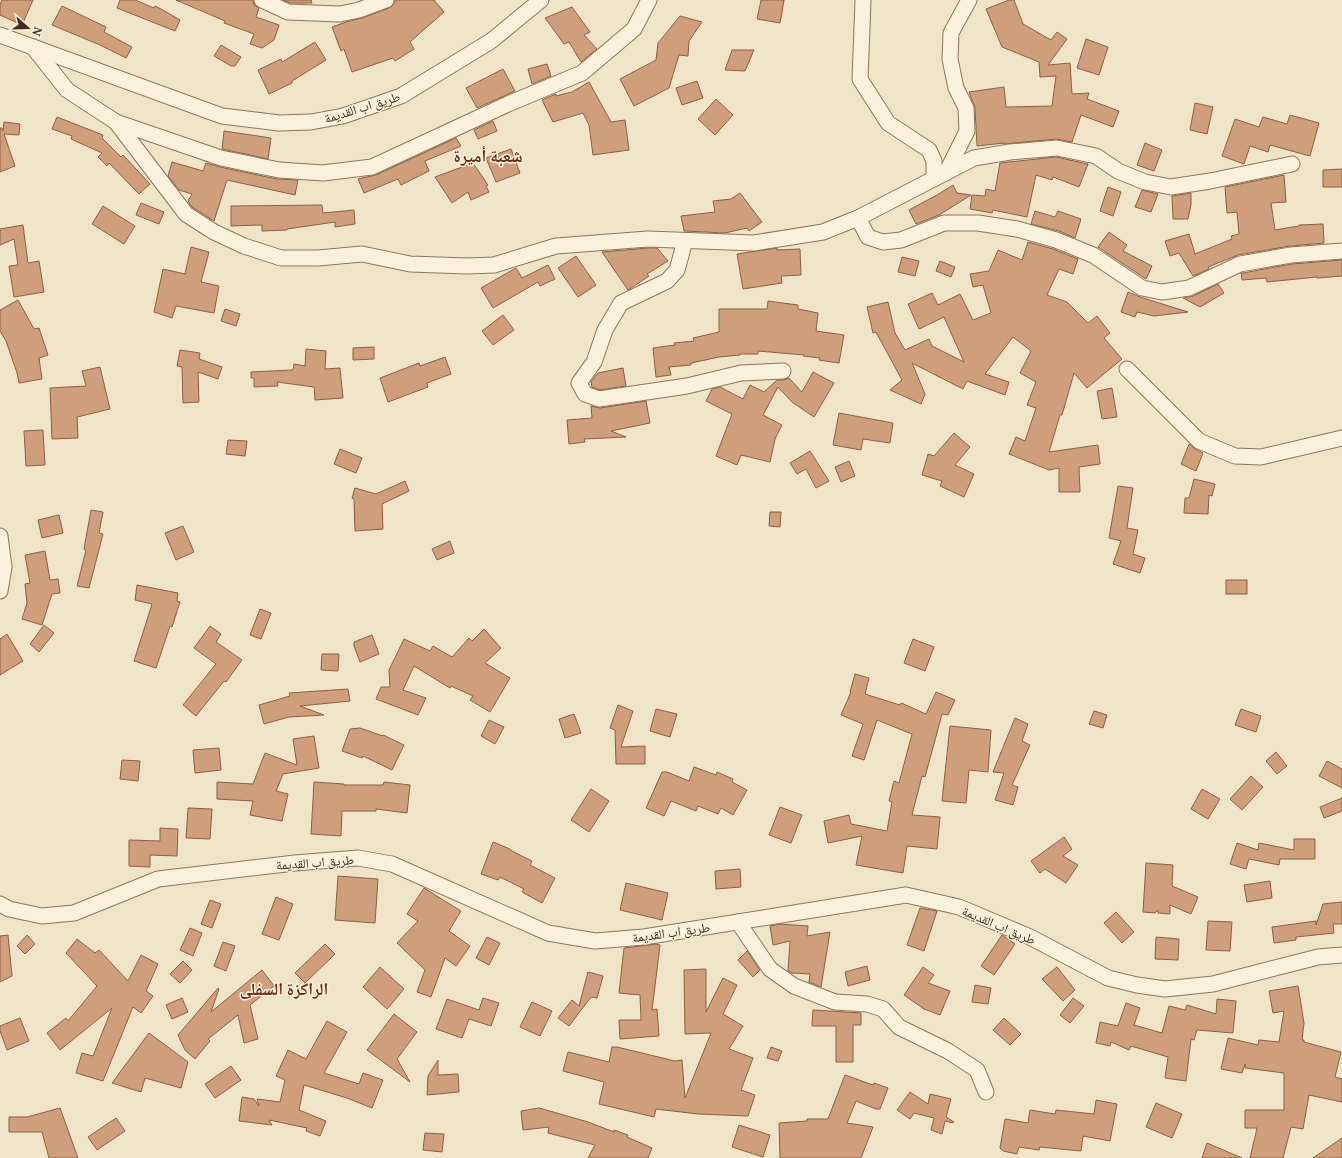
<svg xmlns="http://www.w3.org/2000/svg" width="1342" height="1158" font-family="Georgia,'Noto Naskh Arabic',serif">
  <rect width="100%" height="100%" fill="#f0e4c8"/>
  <g fill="#cf9f7d" stroke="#8d5f41">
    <path d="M2,0h31l-11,25 -22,-10v-10z"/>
    <path d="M120,0h15l19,8 1,-2 6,3 19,11 -5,11 -58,-23z"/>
    <path d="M176,0h77l1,5 5,3 -3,9 23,8 -5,15 -12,8 -12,-4 4,-10 -30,-11 1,-2z"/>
    <path d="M283,0h28l1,3h-22z"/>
    <path d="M395,0h39l10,12 -34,30 4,7 -19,12 -2,-3 -41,14 -8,-23 -3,2 -9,-24 14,-5 16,-4 27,-10 4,-3z"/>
    <path d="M761,0h23l-4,23 -23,-4z"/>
    <path d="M1009,0h5l9,24 28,16 6,-8 10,7 -19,26 22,-2 2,31 17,-1 -2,6 32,12 -6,16 -32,-12 -9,27 -16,-3 -52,5v-1l-27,3 -2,-38 -6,-16 35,-5 2,20 46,-1 4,-30 -16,1 -1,-15 -37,-15 -16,-38z"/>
    <path d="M62,6l44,21 -2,5 28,15 -6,11 -26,-13 -48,-20z"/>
    <path d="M572,7l18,25 -6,3 13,14 -16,13 -12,-20 -5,2 -19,-26z"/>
    <path d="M680,16l22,6 -13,19 -1,15 -9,-1 -10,33 -35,18 -14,-27 36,-19 2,-17z"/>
    <path d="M1086,39l22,8 -9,28 -22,-7z"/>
    <path d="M315,42l11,18 -34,21v2l-23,11 -11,-24 23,-11 1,3z"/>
    <path d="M221,45l20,12 -6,9h-4l-17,-10z"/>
    <path d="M732,50h22l-9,21 -20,-1z"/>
    <path d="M547,64l4,12 -19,8 -4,-15z"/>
    <path d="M503,69l12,22 -38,17 -11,-20z"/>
    <path d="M697,81l6,17 -21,7 -6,-17z"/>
    <path d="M589,82l22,40 14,-2 4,30 -36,5 -4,-30 -6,-12 -30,9 -11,-22 14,-6v2l16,-4z"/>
    <path d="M716,99l17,16 -18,20 -17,-16z"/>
    <path d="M1195,103l18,4 -6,27 -17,-4z"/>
    <path d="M1290,115l29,8 -9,33 -40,-11 -2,7 -18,-6 -6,18 -22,-8 13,-37 24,8 4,-10 24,7z"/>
    <path d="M57,117l46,18 -1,3 19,19 2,-2 27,29 -11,10 -30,-31 -2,3 -9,-9 4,-4 -31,-14 1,-3 -20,-7z"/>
    <path d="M493,121l4,10 -19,8 -4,-9z"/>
    <path d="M4,122l16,2 -1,11 -15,-1 11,32 -15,6v-44h2l1,3z"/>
    <path d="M224,131l47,7 -3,21 -46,-10z"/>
    <path d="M456,138l5,8 -36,15 4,10 -28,14 -3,-6 -34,14 -6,-14 18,-4z"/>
    <path d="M1145,143l17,7 -8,21 -17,-6z"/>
    <path d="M511,149l9,24 -24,9 -10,-24z"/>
    <path d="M1056,157l32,7 -9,23 -26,-10 -1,3 -16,-5 -9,42 -34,-7 -1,3 -22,-4 2,-14 13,1 1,-7 9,2 5,-28z"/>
    <path d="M172,162l31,9 3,-8 14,4 57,12 21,1 -3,15 -68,-15 -13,41 -22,-14 -4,-6 4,-7 -13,-4 -11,-14z"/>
    <path d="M473,163l15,22 -2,1 3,6 -18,8 -3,-8 -16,11 -17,-26z"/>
    <path d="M1342,169v18h-19v-17z"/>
    <path d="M1284,175l2,27 -15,1 4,27 24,-4v-1l24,-1 1,19 -34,3 -52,9 -30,12 1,2 -16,7 -14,-23 -9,3 -5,-15 24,-7 6,20 37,-15 -1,-3 8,-2 -2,-22 -10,1 -2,-26z"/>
    <path d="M953,185l4,8 14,2 -32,20 -23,9 -7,-14 28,-15z"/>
    <path d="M1108,187l13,5 -8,24 -13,-5z"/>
    <path d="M1142,190l16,4 -7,18 -16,-5z"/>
    <path d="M740,193l22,29 -13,9 -2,-3 -22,5 -41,-2 -3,-15 34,-4 -2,-11 18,-2z"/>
    <path d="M1191,193v12l-3,14h-15l-1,-23z"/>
    <path d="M141,203l23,9 -5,12 -23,-9z"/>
    <path d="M322,205l1,8 31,-3 1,14 -20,3v-5l-48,7v1l-25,1v-6l-31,1v-20z"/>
    <path d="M103,206l32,20 -11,18 -32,-20z"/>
    <path d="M1035,211l20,6 3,-6 23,8 -6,19 -16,-7 -28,-7z"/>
    <path d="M23,225l5,38 11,-2 5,31 -30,5 -5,-31 9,-1 -4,-26 -14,6v-16z"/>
    <path d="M1109,232l18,13 -4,6 29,15 -6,13 -48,-32z"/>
    <path d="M1028,242l25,7 25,10 -5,15 -14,-5 -12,26 20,7 21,21 9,-7 13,17 -6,5 18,21 -35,29 -13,-15 -12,42h-2l-11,37 49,-7 2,19 -21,3 1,25h-21v-24l-10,2 -40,-16 7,-17 9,4 11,-33 -9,-3 9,-23 -16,-9 11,-22 -18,-14 -28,37 24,8 -4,13 -38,-14 -4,8 -51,-26 13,31 -4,10 -31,-14 12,-10 -26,-48 -3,1 -6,-26 21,-5 7,31 10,17 24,-11 3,7 32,16 -20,-45 -25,12 -11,-25 24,-11 6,12 22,-11 13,26 18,-7 -8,-28 -10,2 -3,-13 19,-3 9,-21 24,10z"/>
    <path d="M191,247l18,5 -8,30 18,4 -5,27 -38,-7 -4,12 -18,-6 9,-43 22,5z"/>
    <path d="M648,248h9l11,13 -21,13 2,2 -21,14 -26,-38z"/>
    <path d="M777,248v2l23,-1 1,26 -20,1 1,7 -39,6 -6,-35z"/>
    <path d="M576,256l20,29 -18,12 -20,-29z"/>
    <path d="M902,257l17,4 -4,15 -17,-4z"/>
    <path d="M1342,260v16l-25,2v-1l-50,5 -1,-4 -24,2 -1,-7h2l49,-9z"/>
    <path d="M940,261l15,6 -4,10 -15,-6z"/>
    <path d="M548,265l7,14 -15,7 -2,-4 -45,26 -12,-20 35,-20 6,10z"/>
    <path d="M1218,284l6,9 -24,14 -17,-9 10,-2z"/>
    <path d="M1128,292l12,5 48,15 -34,4 -17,-4 -2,5 -14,-5z"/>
    <path d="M18,300l16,29 5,-1 9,27 -9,3 3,21 -23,4 -2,-10 -11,-32 -6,-10v-21z"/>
    <path d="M768,301l30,4v4l20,4 -2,18 28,4 -5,28 -20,-3 1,-2 -17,-2 1,-1 -46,-4v3h-18v1l-21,2 -28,6v2l-22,2 2,8 -15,2 -3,-29 22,-3 -1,-2 20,-2 -1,-3 26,-6v-23h48z"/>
    <path d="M225,309l15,5 -4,12 -15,-5z"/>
    <path d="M503,315l11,15 -21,15 -11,-14z"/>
    <path d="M374,347v12l-21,1v-12z"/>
    <path d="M306,349l20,2 -1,18 15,-1 3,30 -28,2 -1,-13 -37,-5 1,4 -24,1v-9h-3v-6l42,-2 1,-6 11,2z"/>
    <path d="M180,350l20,3 -1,6 23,8 -4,12 -20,-7 1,30 -16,1 -1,-36 -5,-1z"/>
    <path d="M445,357l6,17 -24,9 1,4 -40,15 -8,-24 39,-15 1,3z"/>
    <path d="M100,367l10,42 -33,8 1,21 -26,1 -2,-51 36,-2 -4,-15z"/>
    <path d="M623,368l3,18 -26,4 -8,-3 -1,-5 7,-9z"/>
    <path d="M813,372l21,11 -20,34 -22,-15 -14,-15 -15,28 19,10 -7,14 -5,23 -29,-7 -4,10 -21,-9 16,-42 -26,-13 6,-12 8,-2 23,12 7,-14 14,7 13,-12h7l5,-2 13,14z"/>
    <path d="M1112,388l5,29 -15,2 -5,-28z"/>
    <path d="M646,401l4,22 -39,8 15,6 -42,2 1,3 -16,2 -2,-24 25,-2 -1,-12 9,2z"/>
    <path d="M839,413l54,10 -3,20 -27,-4 -2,11 -28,-5z"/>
    <path d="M43,430l2,35 -19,1 -2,-35z"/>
    <path d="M954,433l16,14 -15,18 19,9 -10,23 -24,-11 2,-5 -20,-6 6,-21 6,2z"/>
    <path d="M228,440l19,1 -2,15 -19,-2z"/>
    <path d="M1189,444l6,5 8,4 -7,18 -15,-7z"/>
    <path d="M340,449l22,9 -6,15 -22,-9z"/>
    <path d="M810,451l19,30 -13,7 -10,-19 -9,5 -7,-11z"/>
    <path d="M849,461l6,15 -14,6 -6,-15z"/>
    <path d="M1194,479l21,5 -3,12 -3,-1 -1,19 -24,-1 1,-15h4z"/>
    <path d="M405,481l4,10 -27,13 1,25 -28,2 -1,-32 -2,-1 3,-10 21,6z"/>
    <path d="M1118,486l15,2 -6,40 11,2 -5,24 12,4 -5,15 -27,-9 8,-23 -12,-3z"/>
    <path d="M91,510l12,2 -4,21 4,1 -14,54 -12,-2 9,-36 -2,-1z"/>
    <path d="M770,512h11l-1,15 -11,-1z"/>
    <path d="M59,515l4,18 -21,5 -4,-18z"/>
    <path d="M183,526l11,26 -18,8 -11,-27z"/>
    <path d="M450,541l4,12 -17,7 -5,-11z"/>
    <path d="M45,551l5,29 8,-1 2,14 -8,1 -10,31 -20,-6 5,-16 -2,-19 5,-1 -5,-28z"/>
    <rect x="1226" y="580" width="21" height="14"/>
    <path d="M137,585l41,8 -1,8 3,1 -8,25 -2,-1 -14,42 -22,-7 18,-57 -17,-4z"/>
    <path d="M260,609l11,4 -10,26 -11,-4z"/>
    <path d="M44,625l10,8 -15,19 -9,-8z"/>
    <path d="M210,626l11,8 -5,8 26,18 -16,22 -2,-1 -28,35 -13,-11 33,-41 -22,-16z"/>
    <path d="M484,629l17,19 -16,15 25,15 -20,34 -20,-12 3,-4 -22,-10 -1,2 -36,-22 -11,24 23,8 -8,17 -42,-16 5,-12h9l-1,-17 15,-31 26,12 3,-5 19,11 17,-19 3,3z"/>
    <path d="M7,634l16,27 -23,14v-36z"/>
    <path d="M372,635l7,19 -19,8 -6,-16v-4z"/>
    <path d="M913,639l21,8 -9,24 -21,-8z"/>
    <path d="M322,654h17l-1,17 -17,-1z"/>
    <path d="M855,674l14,4 -4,16 35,11 1,-2 25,11 10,-22 19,8 -7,15 -6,-1 -17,63 -3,-1 -10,39 28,2 -3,32 -30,-3 -4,27 -47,-8 6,-29 -34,7 -4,-22 25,-6 2,9 36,7 5,-29 -3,-1 5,-20 5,2 13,-49 -35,-14 -13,40 -12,-4 11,-32 -22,-9 10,-23h-1z"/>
    <path d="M348,689l2,12 -50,5 24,9 -35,2 -25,7 -5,-19 31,-9 -1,-3z"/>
    <path d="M618,705l15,6 -12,36 24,-1v18h-29l-1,-34 -5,-2z"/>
    <path d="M656,709l21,5 -7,23 -20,-6z"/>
    <path d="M1241,709l20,7 -5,16 -21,-7z"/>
    <path d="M1094,711l13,4 -4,13 -14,-4z"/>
    <path d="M574,714l7,19 -16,5 -6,-19z"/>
    <path d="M1015,718l13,6 -6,17 8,4 -18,40 6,2 -5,18 -18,-5 9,-27 -11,-1z"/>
    <path d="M489,720l15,7 -9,17 -14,-8z"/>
    <path d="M950,726l41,4 -3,42 -19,-2 -3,33 -24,-2z"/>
    <path d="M360,728l23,8v-1l21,10 -12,25 -29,-14 -1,2 -20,-7 8,-22z"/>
    <path d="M314,736l5,32 -36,6 -7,17 12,3 -6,27 -32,-6 3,-14 -36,-2v-17l36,2 12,-31 32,12 -4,-26z"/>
    <path d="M219,748l2,22 -26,3 -2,-23z"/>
    <path d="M1276,752l11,14 -10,8 -11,-13z"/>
    <path d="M122,760l18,1 -2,20 -18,-2z"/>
    <path d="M1327,761l15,8v19l-23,-12z"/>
    <path d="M694,767l22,8 1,-3 16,7 -1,3 15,8 -14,25 -12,-7 -3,6 -20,-8 -2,5 -25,-10 -7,15 -18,-8 16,-36h5l22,9z"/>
    <path d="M1251,776l12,11 -21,23 -12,-11z"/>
    <path d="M314,782l30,2v1h39l1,-3 26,3 -3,28 -31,-4v2h-34l-1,25 -30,-2z"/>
    <path d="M591,789l18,12 -20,31 -18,-12z"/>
    <path d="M1202,789l18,10 -12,20 -17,-10z"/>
    <path d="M1342,798v13l-18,7 -4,-11z"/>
    <path d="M780,807l22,8 -11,28 -22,-8z"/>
    <path d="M188,808l24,1 -2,30 -24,-1z"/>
    <path d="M160,828l18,1 -1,27 -27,-1v12l-21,-1v-26l31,1z"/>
    <path d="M1064,837l8,12 -9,7 15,9 -12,18 -21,-14 -5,4 -9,-12z"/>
    <path d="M1294,839h21v20h-35l-1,6 -30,-6 -3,10 -16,-5 7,-21 21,7 1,-7 35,7z"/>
    <path d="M493,842l17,7v1l22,11 -2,4 25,13 -13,25 -20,-11 2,-3 -24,-12 -2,3 -17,-6z"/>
    <path d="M1146,863l27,2 -1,21 26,11 -7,17 -21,-9v9l-12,-1v-3l-3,3 -12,-1z"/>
    <path d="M740,869l1,18 -25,2 -1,-18z"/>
    <path d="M338,876l40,3 -3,44 -40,-3z"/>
    <path d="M1270,881l2,17 -25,4 -3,-17z"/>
    <path d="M626,883l42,10 -6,27 -42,-10z"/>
    <path d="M424,888l37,23 -12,20 21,15 -14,20 -11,-8 -14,39 -14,-5 8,-22 -28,-27 21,-22 -11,-7z"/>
    <path d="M276,897l17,7 -14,36 -17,-6z"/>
    <path d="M210,900l11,4 -9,24 -11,-4z"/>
    <path d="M1342,902v22h-9l1,9 -38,4v3l-22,3 -2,-16 44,-6v4l7,-21z"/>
    <path d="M920,908l17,3 -13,40 -17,-6z"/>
    <path d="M1116,912l18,20 -12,11 -18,-20z"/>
    <path d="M1208,921l24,1 -2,29 -24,-1z"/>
    <path d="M780,924l28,2 -1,10 23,-4 -9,55 -12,-5 1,-8 -18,-1 -4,-2 2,-30 -17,4 -3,-19z"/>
    <path d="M190,928l12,5 -9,23 -13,-6z"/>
    <path d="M8,935l4,41 -12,6v-46z"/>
    <path d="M27,935l8,9 -10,10 -8,-8z"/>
    <path d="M1002,935l13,9 -21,31 -13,-9z"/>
    <path d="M487,937l13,6 -11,22 -13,-7z"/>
    <path d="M1156,937l23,2 -1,21 -23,-1z"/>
    <path d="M77,939l18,14 4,-3 29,31 13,-26 17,9 -12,27 7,5 -12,17 -8,-6 -30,74 -27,-8 6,-20 11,3 19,-48 -52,42 -13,-17 19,-15 2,3 29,-35 -31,-33z"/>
    <path d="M223,942l12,4 -9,25 -12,-5z"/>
    <path d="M325,944l10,10 -30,29 -10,-10z"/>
    <path d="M656,944l4,1 -8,65 5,-1 2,27 -39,3 -1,-19h22l-1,-25 -21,-2 5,-45z"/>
    <path d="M747,951l13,19 -7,7 -15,-17z"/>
    <path d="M183,961l9,9 -12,13 -10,-9z"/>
    <path d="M867,966l3,14 -22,6 -3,-14z"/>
    <path d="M380,967l24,22 -17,20 -24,-22z"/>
    <path d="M923,967l11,8 -6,8 22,8 -10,24 -16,-6 -20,-14z"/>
    <path d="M1057,967l18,23 -12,11 -21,-22z"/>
    <path d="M706,969v43l17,-34 14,7 -14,29 20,12 -14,23 24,9 -12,32 14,5 -7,21 -50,-2 -42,-5 -2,8 -55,-13 5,-22 -41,-11 5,-19 41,10 3,-15h5l58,14 7,-1 3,38 26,-65 -26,1 -1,-64z"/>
    <path d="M262,970l12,16 -24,19 8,34 -14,4 -6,-28 -30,24 2,2 -15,18 -10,-9 -7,-15 40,-47 1,1 -8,23z"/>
    <path d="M588,972l15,4 -6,22 -6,-1 -22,29 -11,-8 14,-18 7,6z"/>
    <path d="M975,985l16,3 -3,16 -16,-2z"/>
    <path d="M1298,986l6,37 -2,17h2v2l37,10 -6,25 7,2v23l-33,-7 -6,34 -12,-2 -8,31h-33l7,-30h-12v-18h39v-37l-39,-5v-4l-3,9 -21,-4 7,-31 30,7 1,-5 20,2 5,-31 -11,2 -4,-22z"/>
    <path d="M182,998l6,14 -16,7 -6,-14z"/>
    <path d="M483,998l16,5 -8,23 -22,-7 -7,19 -26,-9 11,-30 32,11z"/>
    <path d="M1073,998l11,8 -14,17 -10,-8z"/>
    <path d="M1217,999l19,2 -3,32 -36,-3 -3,10 -3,-1 -5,42 -21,-3 3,-21 -37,-11 -2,4 -18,-8 -1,4 -14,-3 4,-21 18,4 8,-23 14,5 -6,17 28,8 7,-27 16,4 2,-5 29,9z"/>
    <path d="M532,1002l20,9 -12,25 -20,-9z"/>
    <path d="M813,1010l48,3v12h-8v37h-17v-36h-24z"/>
    <path d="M394,1014l23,18 -20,27 13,23 -43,-32z"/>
    <path d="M20,1018l9,23 -22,9 -7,-19v-5z"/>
    <path d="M1004,1018l17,16 -11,11 -17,-15z"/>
    <path d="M327,1021l20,11 -23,41 35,11 4,-11 20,7 -11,28 -25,-10 -43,-13 -5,25 27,11 -6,15 -14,-5 1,-3 -38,-8 3,5 -33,-4 3,-24 12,2 5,7 -2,-7 23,3 5,-22 -9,-4 12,-26 18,9z"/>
    <path d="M149,1033l39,29 -7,26 -36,-10 -4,14 -29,-9z"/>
    <path d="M771,1047l11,4 -4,10 -11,-3z"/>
    <path d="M438,1060v15l20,-1 1,18 -32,3 1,-19z"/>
    <path d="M231,1066l10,14 -26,18 -10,-14z"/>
    <path d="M845,1075l28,10 1,-2 14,5 -8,21h-4l-20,-8 -9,22 26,4 -12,31h-81l-1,-35 28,-2v-2h21z"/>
    <path d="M910,1092l18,12 2,-10 21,5 -5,18 8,5 -1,1 -8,-2 -3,13 -11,-4 3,-12 -20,-5 -4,6 -13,-9z"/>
    <path d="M1096,1100l21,4 -7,37 -27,-5 -2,15 -41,-4 -1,3 -20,-3 -2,7 -14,-3 -3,-3 5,-29 23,4 2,-13 25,4 1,-4 38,4z"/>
    <path d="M1156,1103l26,11 -10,24 -26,-11z"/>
    <path d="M60,1108l18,50h-29l-7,-26h-33v-15h18z"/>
    <path d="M539,1108l49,14 26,10v-2l14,5 -1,2 25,11 -4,10h-60l7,-13 -47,-12 1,-6 -26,3 -2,-19z"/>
    <path d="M116,1118l9,13 -28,19 -9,-13z"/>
    <path d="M739,1125l31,10 -7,22 -31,-10z"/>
    <path d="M425,1133l19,1 -2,18 -19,-2z"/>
    <path d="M1342,1138v20h-29z"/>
    <path d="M1207,1143l35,15h-40z"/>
  </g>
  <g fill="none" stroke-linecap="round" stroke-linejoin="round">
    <defs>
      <g id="minor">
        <path d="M262,0l26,12 52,2 19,-4 27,-10"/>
        <path d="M863,0l-3,79 28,44 41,27 5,11v18"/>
        <path d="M0,35l222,81 57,7 32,-1 32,-6 58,-20 90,-55 50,-41"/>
        <path d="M33,47l34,43 49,32 105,36 58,12 44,3 49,-6 136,-63 74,-31 52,-44 15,-29"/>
        <path d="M116,122l70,92 28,18 30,14 37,12h37l44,-4 48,10 57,2 27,-1 62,-19 92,-7 106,4 69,-11 35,-14 116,-60 36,-6 47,-4 39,8 22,15 27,11 26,5 39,-6 82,-17"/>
        <path d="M946,173l21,-42 -1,-23 -10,-20 -6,-29 1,-26 18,-33"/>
        <path d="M858,218l10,19 15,5 18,-2 43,-17h34l39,6 39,11 37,15 49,33 20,4 27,-4 51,-24 51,-9 51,-4"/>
        <path d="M685,241l-8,29 -10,11 -46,22 -16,27 -11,32 -15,21 6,11 14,5 88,-13 54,-13 42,-2"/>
        <path d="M1127,369l72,72 36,15 26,1 81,-19"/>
        <path d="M0,536l4,31 -4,24"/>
        <path d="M0,904l9,5 33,7 32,-3 84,-34 137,-16 63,-5 34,6 156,69 47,8 49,-4 262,-42 53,12 71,30 78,41 29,7 28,4 48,-5 105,-27 24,-2"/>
        <path d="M738,922l32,47 24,17 41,16 32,2 16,5 16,18 49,24 29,19 9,22"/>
      </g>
    </defs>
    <use href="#minor" stroke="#8d765c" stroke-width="17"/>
    <use href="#minor" stroke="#faf1dc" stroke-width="15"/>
  </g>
  <g text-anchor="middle" stroke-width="3" stroke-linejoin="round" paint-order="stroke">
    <g font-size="13" fill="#3d2e20" stroke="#f7eed8">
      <text transform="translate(362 107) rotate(-17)" y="5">طريق اب القديمة</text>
      <text transform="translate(315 862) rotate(-4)" y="5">طريق اب القديمة</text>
      <text transform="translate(999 925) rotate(23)" y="5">طريق اب القديمة</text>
      <text transform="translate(671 932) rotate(-8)" y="5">طريق اب القديمة</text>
    </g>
    <g font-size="17" font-weight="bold" fill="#6b2e1e" stroke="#f7eed8">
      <text x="488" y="162">شعبة أميرة</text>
      <text x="284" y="995">الراكزة السفلى</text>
    </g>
  </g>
  <g transform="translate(28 28) rotate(110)" stroke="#f7eed8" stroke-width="3" paint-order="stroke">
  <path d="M0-3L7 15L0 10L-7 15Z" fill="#3d2e20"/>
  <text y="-6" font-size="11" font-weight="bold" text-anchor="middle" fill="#3d2e20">N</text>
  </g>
</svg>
